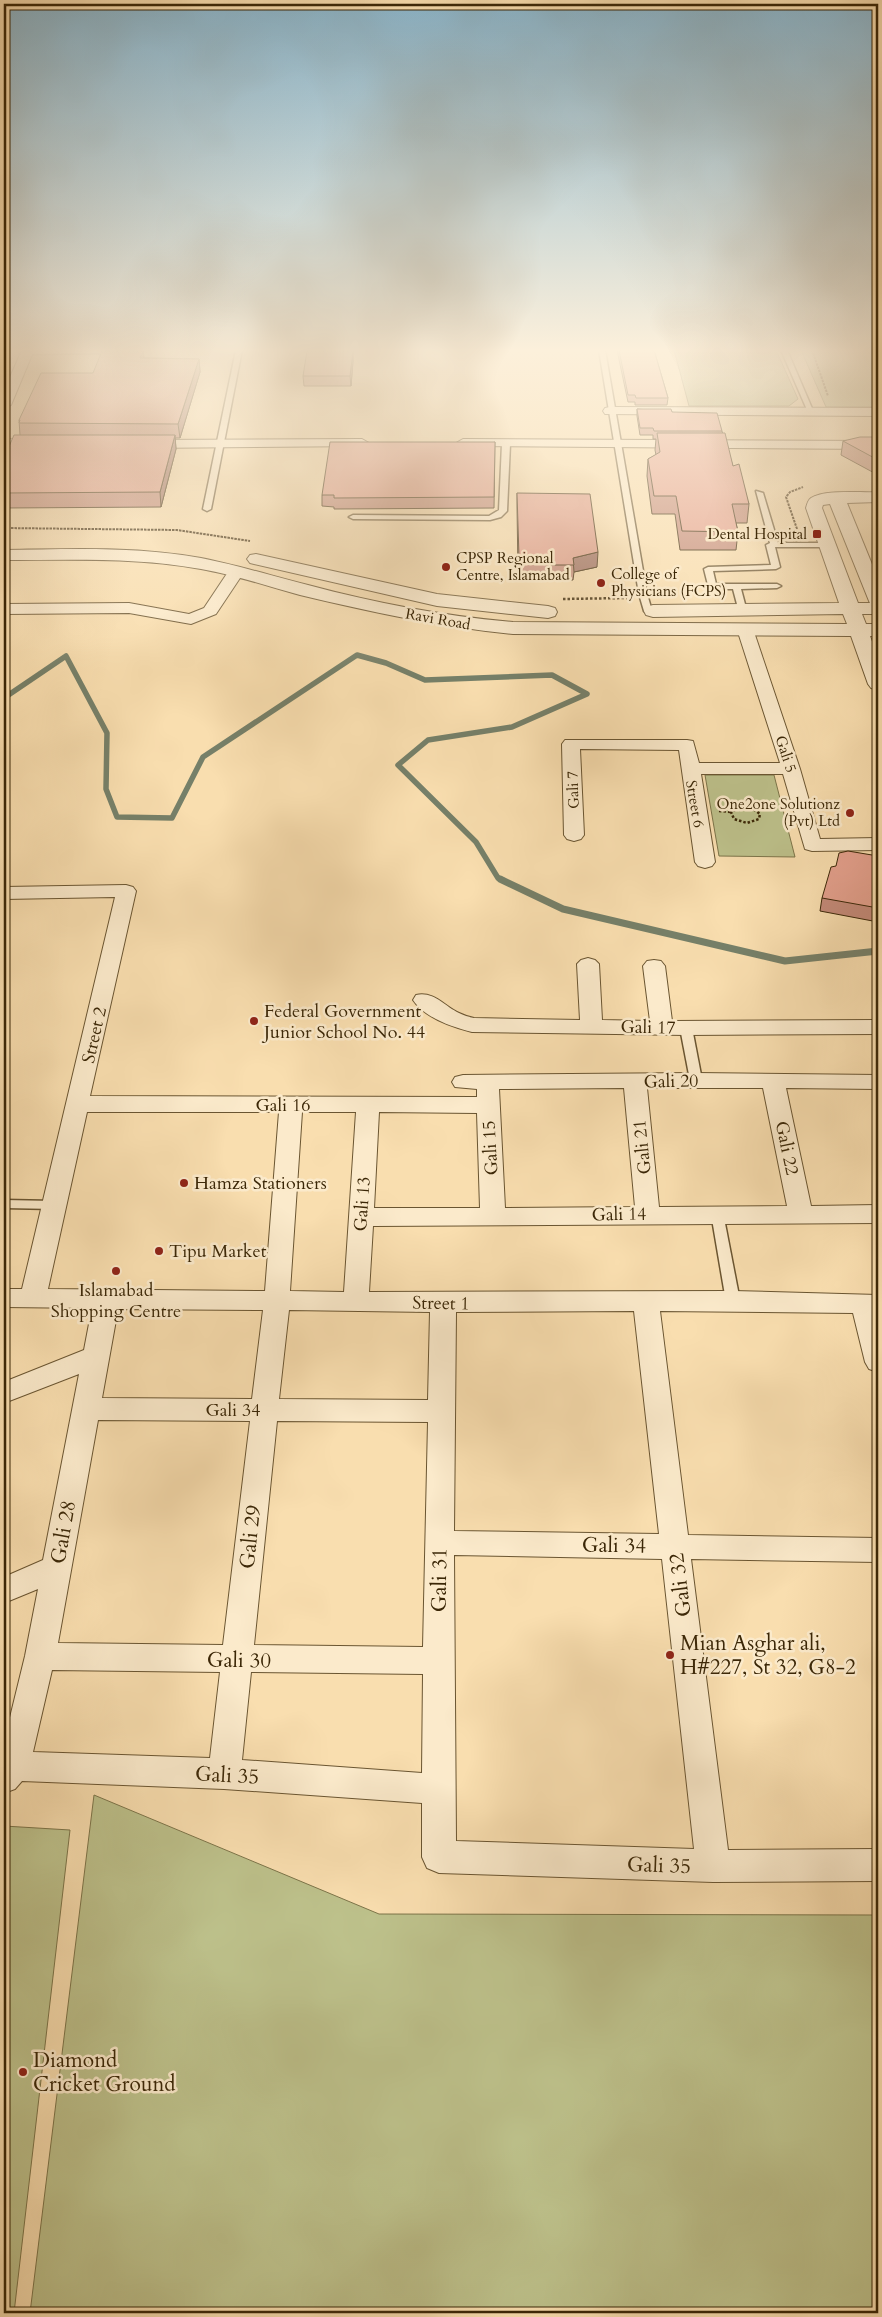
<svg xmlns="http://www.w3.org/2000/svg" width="882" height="2317" font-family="Cardo,serif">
  <rect width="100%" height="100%" fill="#f9deaf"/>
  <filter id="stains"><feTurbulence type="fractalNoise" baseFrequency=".004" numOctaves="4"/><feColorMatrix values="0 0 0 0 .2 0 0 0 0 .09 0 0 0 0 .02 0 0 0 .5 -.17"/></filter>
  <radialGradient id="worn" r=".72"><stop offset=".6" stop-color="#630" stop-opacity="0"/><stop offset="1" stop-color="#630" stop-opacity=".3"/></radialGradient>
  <g fill="#bdc18b" stroke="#7c7449">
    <path d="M674,350h102l22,49 -9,7h-100z"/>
    <path d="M801,350h77v57h-52z"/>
    <path d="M705,775h69l21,82 -76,-1z"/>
    <path d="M94,1795l285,119 499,1v398h-848z"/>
    <path d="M4,1826l66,4 -56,483h-10z"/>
  </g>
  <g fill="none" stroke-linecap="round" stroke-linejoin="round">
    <path stroke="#768069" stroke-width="5.5" d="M4,698l62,-42 41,77 -1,56 11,28 55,1 31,-61 154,-102 29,8 39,17 127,-5 35,19 -75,33 -84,13 -30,25 78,77 22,36 5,2"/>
    <path stroke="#768069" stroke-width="7" d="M500,879l63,30 222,52 93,-10"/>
    <defs>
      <g id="service">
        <path d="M118,350l3,2 -1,1 -93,1 -3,-2 3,-2z"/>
        <path d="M236,350h6l-31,159 -4,2 -4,-2z"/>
        <path d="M599,350h6l42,244 5,17 -4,3 -4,-3 -5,-17z"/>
        <path d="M781,350h6l27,63 -6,-1z"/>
        <path d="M506,442l4,2 -3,67 -6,6 -11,3 -137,-1 -4,-2 4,-2 136,1 10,-6 3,-66z"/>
        <path d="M756,491l7,2 15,50h49l4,2 -4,2h-52l5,20 -4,2 -63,2 3,13h61l4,2 -4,2 -36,1 5,19 -4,3 -4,-3 -5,-19h-24l-5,-20 4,-2 63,-2 -5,-20 4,-2z"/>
        <path d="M686,1024l6,4 10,52 -6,4 -6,-4 -10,-52z"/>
        <path d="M4,1200l51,1 6,4 -6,4 -51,-1z"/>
        <path d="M717,1208l6,5 17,88 -2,4h-10l-2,-4 -15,-88z"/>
      </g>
      <g id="minor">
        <path d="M22,350h12l-23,55 -7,4v-18z"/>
        <path d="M610,407l268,1v8l-273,-2 -2,-3 2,-3z"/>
        <path d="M4,439l38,1 7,4 -7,4 -38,-1z"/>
        <path d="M362,439l7,4 -2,3 -222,2 -7,-4 7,-4z"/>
        <path d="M463,439l415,2v8l-420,-3 -2,-3z"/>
        <path d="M236,567l6,2 2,3 -28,42 -25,10 -62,-11 -125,1v-10l125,-1 60,11 15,-6 26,-39z"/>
        <path d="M745,624l6,2 2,3 47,140 20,70 58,-1v12l-66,1 -7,-2 -22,-75h-82l14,88 -3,4 -7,2 -7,-2 -3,-4 -16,-112 -99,-1 4,86 -3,4 -7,2 -7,-2 -3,-4 -2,-91 3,-4h122l6,1 6,22h81l-43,-134 2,-3z"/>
        <path d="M126,885l7,2 3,4 -46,205 387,1v-8l-22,-2 -3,-5 3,-5 8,-2 233,-2 182,2v14l-92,-1 25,118 67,-1v18l-505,3 -4,66 364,-1 145,4v77l-9,-3 -4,-7 -12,-49 -193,-2 28,224 190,3v24l-187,-3 37,291 150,-1v32l-165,1 -274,-9 -12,-5 -5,-11v-54l-198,-14 -202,-8 -7,8 -11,4v-51l21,-86 13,-67 -34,14v-26l39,-17 36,-186 -75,29v-21l80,-32 8,-42 -88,-1v-18h18l93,-392 -111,2v-12zM624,1088l11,119 -130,1 -6,-119zM647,1088h116l24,118 -128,1zM87,1112h192l-14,179 -217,-2zM302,1112h54l-12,180 -54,-1zM379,1112l98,1 3,95h-106zM118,1309l145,1 -11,89 -150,-1zM289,1310l141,2 -2,88 -149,-1zM634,1311l25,223 -205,-3 2,-219zM98,1420l152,1 -27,224 -165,-2zM277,1421l151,1 -5,225 -169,-2zM454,1555l208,4 32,290 -238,-8zM52,1670l168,2 -10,86 -177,-6zM251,1672l172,2 -1,99 -180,-13z"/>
        <path d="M588,958l7,2 4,4 3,56 48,1 -7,-55 4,-5 7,-1 7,1 4,5 7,55 206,-1v14l-192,1 -214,-3c-20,-5 -47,-14 -59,-32l3,-5c18,-4 28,11 43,18 4,2 10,4 15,5l106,2 -3,-56 4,-4z"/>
      </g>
      <g id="tertiary">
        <path d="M878,492v10l-31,1 31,76v35h-16l4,10h12v12h-8l8,22v32l-7,-2 -3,-4 -17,-48 -338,-2c-72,-7 -142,-22 -213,-39 -33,-9 -65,-20 -99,-26 -65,-12 -131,-9 -197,-9v-10c66,-1 132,-4 197,8 36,7 71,18 107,27 67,18 135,31 205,37l334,2 -4,-10 -190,3 -7,-2 -2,-4 2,-4 7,-2 186,-2 -33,-95c1,-4 2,-8 5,-10 14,-9 50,-5 67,-6zM830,504l39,97 1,2h-12l-36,-95 1,-3z"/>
        <path d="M256,554l181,40 111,12 7,2 2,4 -2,4 -7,2 -111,-12 -187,-43 -3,-4 3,-4z"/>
      </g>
    </defs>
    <use href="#service" stroke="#6a5531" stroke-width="3"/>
    <use href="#minor" stroke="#6a5531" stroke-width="2"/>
    <use href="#tertiary" stroke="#6a5531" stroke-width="2"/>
    <g stroke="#3b2707" stroke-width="2" stroke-dasharray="2.5 1" stroke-linecap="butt">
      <path d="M367,350v2"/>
      <path d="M812,350l16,46"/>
      <path d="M4,528l173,2 73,11"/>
      <path d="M797,529l-11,-32 4,-5 13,-5"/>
    </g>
    <g stroke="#3b2707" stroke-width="2.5" stroke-dasharray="2.5 2" stroke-linecap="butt">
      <path d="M563,599l64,-1"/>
      <path d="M741,807h10l9,7 -1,5 -12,4 -13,-4 -3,-7z"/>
      <path d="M719,811l12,1"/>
    </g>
    <use href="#service" fill="#fbeacb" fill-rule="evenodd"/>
    <use href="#minor" fill="#fbeacb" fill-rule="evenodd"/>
    <use href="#tertiary" fill="#fbeacb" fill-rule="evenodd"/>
  </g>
  <g fill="#c48a79" stroke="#3b2707">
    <path d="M617,350h37l14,48 -1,7h-32v-3h-7z"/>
    <path d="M143,351l1,7 55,1 1,13 -20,66h-5l1,11 -15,58 -157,1v-50l16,-23 -1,-15 74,-47z"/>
    <path d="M353,351v10l-2,25h-47l-1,-10z"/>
    <path d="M637,409l35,3 50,19 11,35 16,38 -2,19h-11l2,9 -2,18h-56l-5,-36h-23l-5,-38 1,-17 8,-4 -1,-5 1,-11h-3v-4h-13l-3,-19z"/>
    <path d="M878,437v38l-37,-20 2,-14z"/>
    <path d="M495,442l-1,66 -160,1v-2l-12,-1v-11z"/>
    <path d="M517,493l80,74 -23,5 -1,8h-23v-8h-32l-1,-64z"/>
    <path d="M878,856v66l-58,-11 2,-13z"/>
  </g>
  <g fill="#a07063" stroke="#3b2707">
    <path d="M143,351l1,13 -4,-6z"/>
    <path d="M353,351v10l-2,25 -1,-10z"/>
    <path d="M199,359l1,13 -20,66 -2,-14z"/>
    <path d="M175,435l1,14 -15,58 -1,-15z"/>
    <path d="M598,552l-1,15 -23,5 -1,-14z"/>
  </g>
  <g fill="#e4a08d" stroke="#3b2707">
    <path d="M619,350h35l14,48h-32l-1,-3h-7z"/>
    <path d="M102,351h41l-3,7 59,1 -21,65 -159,-1 1,-3h-1l22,-47h52z"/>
    <path d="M307,351h46l-3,25h-47z"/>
    <path d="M637,409h34l1,3 45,1 5,18h-68l-1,-3h-13z"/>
    <path d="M657,433h68l8,33 6,-2 10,40h-17l6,28 -56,-1 -6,-35h-22l-6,-37 12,-7z"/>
    <path d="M14,435h161l-15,57 -156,1v-35z"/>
    <path d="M860,437h18v23l-35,-19z"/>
    <path d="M330,442h165l-1,55 -160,1v-3h-12z"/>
    <path d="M517,493l73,1 8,58 -25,6 1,7h-23l-1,-8h-31z"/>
    <path d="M848,851l30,5v52l-56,-10 9,-31 5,-1 3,-13z"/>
  </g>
  <linearGradient id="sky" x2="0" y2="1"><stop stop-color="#8ab7cf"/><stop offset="0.52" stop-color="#fcf0db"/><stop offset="1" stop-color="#fcf0db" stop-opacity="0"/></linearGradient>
  <rect width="882" height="674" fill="url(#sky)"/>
  <g fill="#8f2418" stroke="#fbeacb" stroke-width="2">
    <rect x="812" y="529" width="10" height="10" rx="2.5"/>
    <circle cx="446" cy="567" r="5"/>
    <circle cx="601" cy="583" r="5"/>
    <circle cx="850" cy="813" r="5"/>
    <circle cx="254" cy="1021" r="5"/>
    <circle cx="184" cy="1183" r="5"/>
    <circle cx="159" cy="1251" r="5"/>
    <circle cx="116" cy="1271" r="5"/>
    <circle cx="670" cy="1655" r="5"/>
    <circle cx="23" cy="2072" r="5"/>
  </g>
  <g text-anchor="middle" stroke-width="5" stroke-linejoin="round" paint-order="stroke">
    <g font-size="15" fill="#3b2707" stroke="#fbeacb" text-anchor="end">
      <text x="807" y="539">Dental Hospital</text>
      <text x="456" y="563" text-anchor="start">CPSP Regional<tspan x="456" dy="17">Centre, Islamabad</tspan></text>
      <text x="611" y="579" text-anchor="start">College of<tspan x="611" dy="17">Physicians (FCPS)</tspan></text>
      <text x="840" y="809">One2one Solutionz<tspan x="840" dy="17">(Pvt) Ltd</tspan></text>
    </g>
    <g font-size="15" fill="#3b2707" stroke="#fbeacb">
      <text transform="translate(438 619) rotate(10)" y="5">Ravi Road</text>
      <text transform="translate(786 754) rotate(72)" y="5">Gali 5</text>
      <text transform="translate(573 790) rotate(-92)" y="5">Gali 7</text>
      <text transform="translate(695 804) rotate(80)" y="5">Street 6</text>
    </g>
    <g font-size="18" fill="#3b2707" stroke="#fbeacb" text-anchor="start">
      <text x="264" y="1017">Federal Government<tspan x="264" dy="21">Junior School No. 44</tspan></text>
      <text x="194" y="1189">Hamza Stationers</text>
      <text x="169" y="1257">Tipu Market</text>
      <text x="116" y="1296" text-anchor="middle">Islamabad<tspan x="116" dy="21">Shopping Centre</tspan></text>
    </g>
    <g font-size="18" fill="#3b2707" stroke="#fbeacb">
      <text transform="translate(648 1027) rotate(1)" y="6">Gali 17</text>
      <text transform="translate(94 1035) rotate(-77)" y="6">Street 2</text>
      <text transform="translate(671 1081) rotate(-1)" y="6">Gali 20</text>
      <text x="283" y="1111">Gali 16</text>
      <text transform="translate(642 1147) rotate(-96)" y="6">Gali 21</text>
      <text transform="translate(490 1148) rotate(-93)" y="6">Gali 15</text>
      <text transform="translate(787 1148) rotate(78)" y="6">Gali 22</text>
      <text transform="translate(362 1204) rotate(-86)" y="6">Gali 13</text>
      <text transform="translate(619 1214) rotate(-1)" y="6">Gali 14</text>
      <text transform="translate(441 1303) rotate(1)" y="6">Street 1</text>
      <text x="233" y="1416">Gali 34</text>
    </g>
    <g font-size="21" fill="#3b2707" stroke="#fbeacb">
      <text transform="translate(63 1532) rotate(-80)" y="7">Gali 28</text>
      <text transform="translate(250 1537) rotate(-84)" y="7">Gali 29</text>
      <text transform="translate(614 1545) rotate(1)" y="7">Gali 34</text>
      <text transform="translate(439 1580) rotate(-89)" y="7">Gali 31</text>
      <text transform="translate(680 1585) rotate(-97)" y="7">Gali 32</text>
      <text transform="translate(239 1660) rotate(1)" y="7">Gali 30</text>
      <text transform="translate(227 1775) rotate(3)" y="7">Gali 35</text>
      <text transform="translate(659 1865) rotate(2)" y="7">Gali 35</text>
    </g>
    <g font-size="21" fill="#3b2707" stroke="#fbeacb" text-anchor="start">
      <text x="680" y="1650">Mian Asghar ali,<tspan x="680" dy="24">H#227, St 32, G8-2</tspan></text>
      <text x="33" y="2067">Diamond<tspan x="33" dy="24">Cricket Ground</tspan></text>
    </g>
  </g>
  <rect width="882" height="2317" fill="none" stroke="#f9deaf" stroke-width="20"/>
  <rect x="5" y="5" width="872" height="2307" fill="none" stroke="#3b2707" stroke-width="2.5"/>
  <rect x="10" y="10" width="862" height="2297" fill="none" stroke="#3b2707"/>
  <rect width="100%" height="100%" filter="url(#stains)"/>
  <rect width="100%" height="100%" fill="url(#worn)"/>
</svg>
